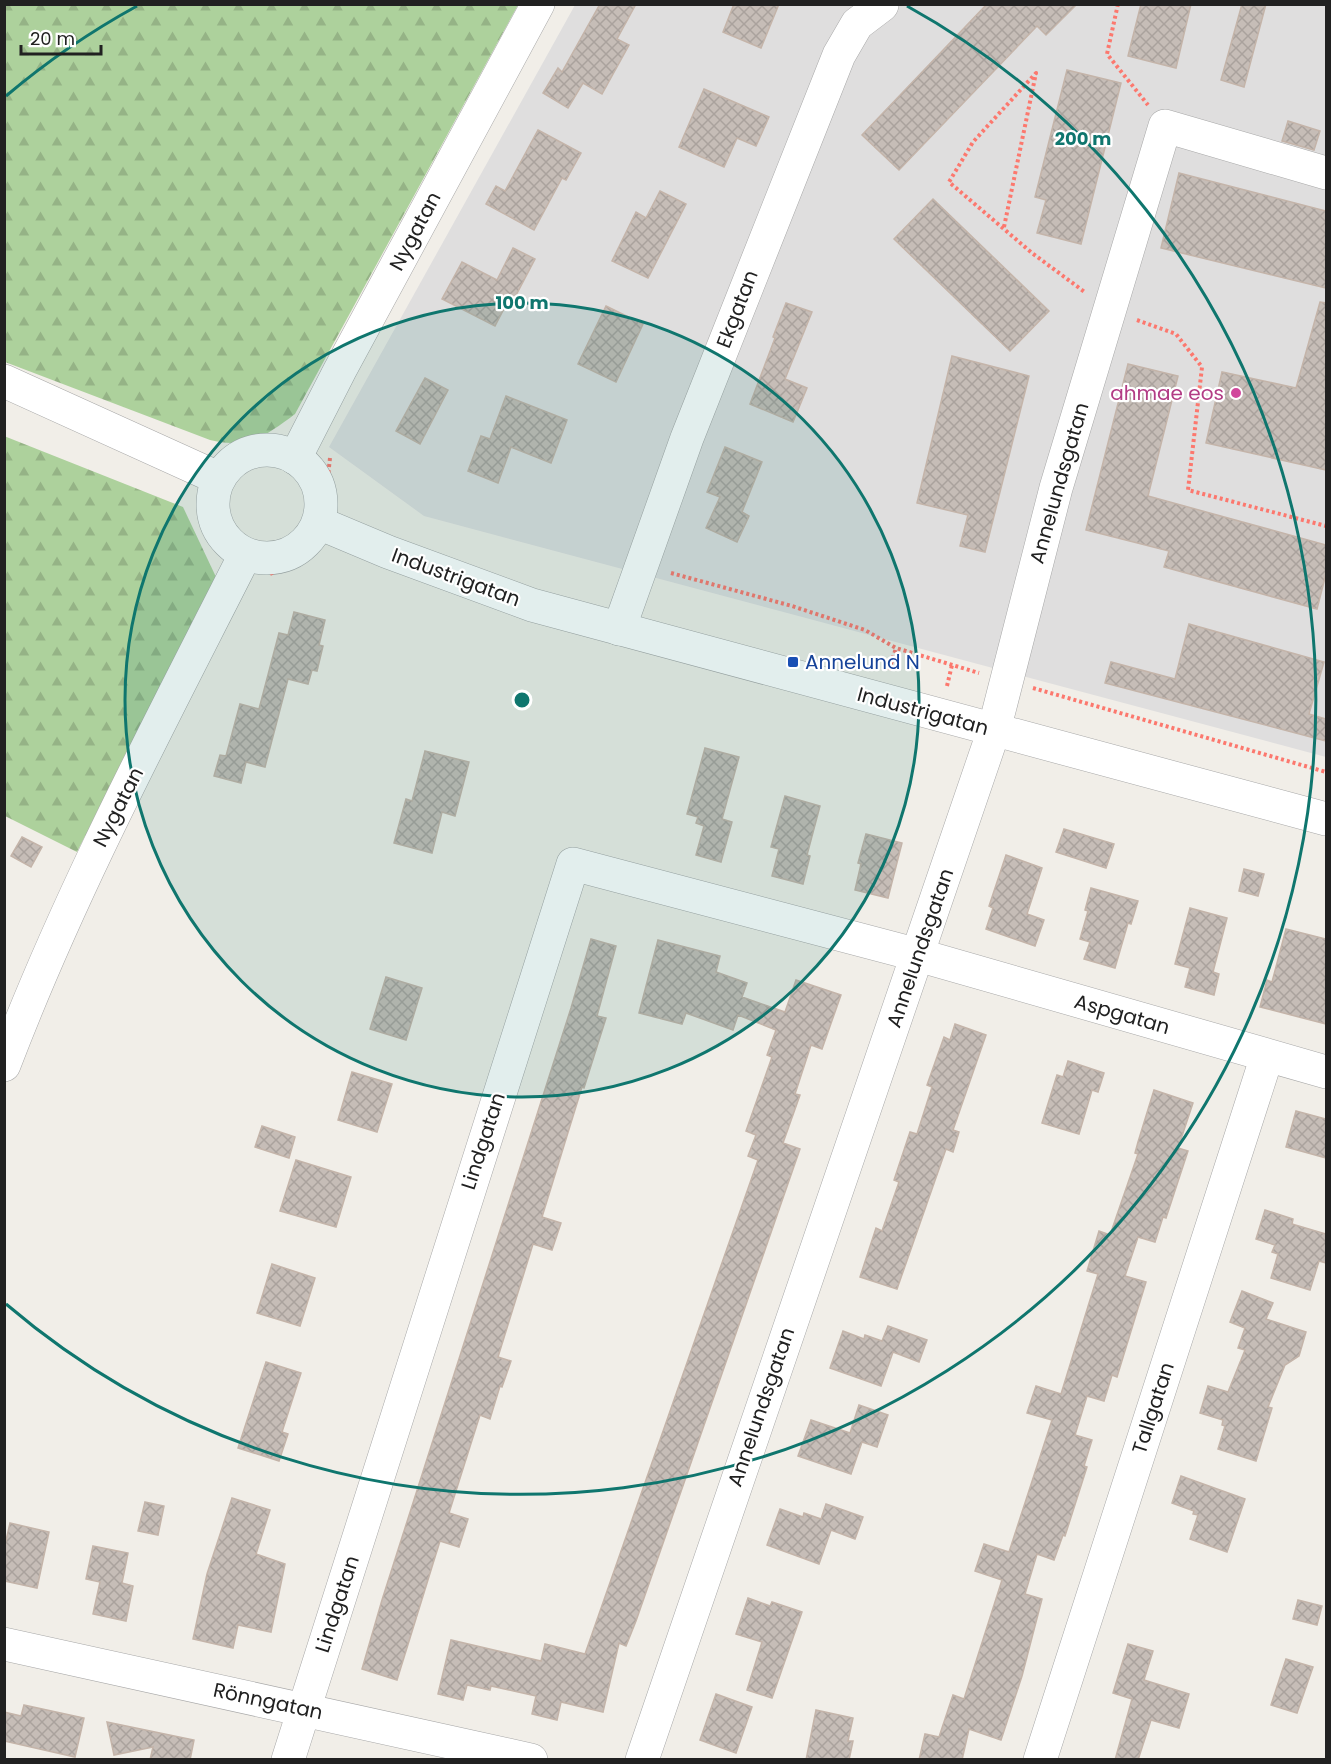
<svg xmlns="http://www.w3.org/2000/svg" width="1331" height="1764" font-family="Poppins,sans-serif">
  <defs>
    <pattern id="forest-firs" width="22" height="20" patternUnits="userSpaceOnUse" patternTransform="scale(1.5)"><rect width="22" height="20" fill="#add19c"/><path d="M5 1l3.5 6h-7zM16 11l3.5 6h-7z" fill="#95b386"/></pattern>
    <pattern id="building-cross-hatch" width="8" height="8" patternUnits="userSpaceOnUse" patternTransform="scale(1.5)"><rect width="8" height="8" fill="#c6bdb7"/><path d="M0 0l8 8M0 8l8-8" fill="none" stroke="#aaa29d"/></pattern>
  </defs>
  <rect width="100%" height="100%" fill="#f1eee8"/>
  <path fill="#dfdede" d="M575,5h751v752l-902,-241 -95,-69z"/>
  <g fill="url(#forest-firs)">
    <path d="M4,5l1,-1 513,1 -223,409c-29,22 -48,35 -85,26l-205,-78z"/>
    <path d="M4,436l179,71 33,70 -139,275 -72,-36z"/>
  </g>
  <g fill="url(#building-cross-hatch)" stroke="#c4b4a9" stroke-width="1.5">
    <path d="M600,4h36l-19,35 12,6 -27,49 -19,-11 -15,25 -25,-15 15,-25 4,4z"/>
    <path d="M734,4h45l-18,44 -38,-16z"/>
    <path d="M987,4h90l-31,31 -9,-9 -138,144 -37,-35z"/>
    <path d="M1141,4h50l-15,64 -48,-12z"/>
    <path d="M1242,4h24l-22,83 -23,-7z"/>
    <path d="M1067,70l54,13 -40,161 -44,-11 9,-33 -11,-3z"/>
    <path d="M704,89l65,28 -13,29 -19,-8 -13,29 -45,-20z"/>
    <path d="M1288,121l32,10 -6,19 -32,-9z"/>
    <path d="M538,130l43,23 -15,27 -4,-2 -28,52 -48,-26 10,-18 9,5z"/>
    <path d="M1179,173l147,38v77l-165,-40z"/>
    <path d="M660,191l26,13 -38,74 -36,-17 24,-49 10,6z"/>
    <path d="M933,199l116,112 -39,40 -116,-112z"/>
    <path d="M513,248l22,11 -21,40 -4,-2 -15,29 -53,-27 20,-37 35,18z"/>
    <path d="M1320,302l6,1v167l-120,-27 16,-71 74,16z"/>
    <path d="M786,303l26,9 -27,67 22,9 -14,34 -43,-18 25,-66 -2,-1z"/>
    <path d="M606,306l37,18 -27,58 -38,-18z"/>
    <path d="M952,356l77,20 -44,176 -25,-6 8,-31 -51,-12z"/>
    <path d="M1128,364l50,12 -30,120 178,49v29l-9,35 -153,-42 5,-16 -83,-21z"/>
    <path d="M425,378l23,12 -28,54 -24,-13z"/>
    <path d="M506,396l61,24 -16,43 -40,-16 -13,36 -30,-12 13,-35 9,3z"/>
    <path d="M725,447l37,15 -20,50 7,4 -12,26 -31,-14 14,-31 -13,-5z"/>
    <path d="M294,612l31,8 -6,25 4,1 -6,25 -5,-1 -4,14 -20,-5 -23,88 -19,-5 -5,21 -27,-7 6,-21 6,1 14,-52 19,5 20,-76 9,2z"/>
    <path d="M1189,624l135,38 -15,52 17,5v22l-221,-58 6,-21 64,17z"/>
    <path d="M705,748l34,9 -17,62 10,3 -11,40 -25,-7 8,-29 -8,-3 2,-6 -11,-3z"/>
    <path d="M425,751l44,11 -14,54 -13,-4 -10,41 -38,-10 12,-44 6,2z"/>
    <path d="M785,796l35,10 -13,49 3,1 -7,28 -31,-8 7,-27 -8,-2z"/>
    <path d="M1064,829l50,15 -8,24 -50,-16z"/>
    <path d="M866,834l36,9 -14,55 -33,-8 6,-26 -3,-1z"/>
    <path d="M22,837l20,10 -11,20 -20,-11z"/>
    <path d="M1006,855l36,13 -15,46 17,6 -9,26 -49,-17 7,-21 -4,-2z"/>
    <path d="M1244,869l20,5 -6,22 -19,-5z"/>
    <path d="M1091,888l47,13 -7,23 -3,-1 -13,45 -31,-9 6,-17 -10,-3 8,-28 -3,-1z"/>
    <path d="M1190,908l37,10 -14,54 6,2 -5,21 -29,-8 5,-19 -15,-4z"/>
    <path d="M1286,929l40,10v85l-66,-17 7,-27 5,2z"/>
    <path d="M591,939l25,7 -19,70 9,2 -22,70 -2,-1 -40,130 19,6 -9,27 -19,-6 -35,113 13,4 -9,26 -2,-1 -10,33 -10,-4 -31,98 19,6 -9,28 -19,-6 -43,139 -35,-11 20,-69 189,-592z"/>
    <path d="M658,940l62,16 -4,16 31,11 -5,14 43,15 11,-32 45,15 -19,54 -11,-4 -16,49 5,1 -17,48 17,6 -164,472 -10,25 -7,-3 -16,69 -42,-10 -4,18 -25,-6 4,-18 -45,-10 -1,4 -23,-5 -4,15 -25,-6 13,-54 90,21 4,-17 40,10 173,-494 -10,-4 8,-21 -10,-4 26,-74 -5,-2 9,-25 -38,-15 -5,15 -47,-17 -4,11 -43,-11z"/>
    <path d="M386,977l36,11 -16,52 -36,-11z"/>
    <path d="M955,1024l31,11 -33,95 6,2 -6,20 -7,-3 -49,140 -37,-12 16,-49 6,3 17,-49 -5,-2 16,-48 7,2 15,-47 -5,-2 17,-48 6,3z"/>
    <path d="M1068,1061l36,12 -6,19 -6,-2 -13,44 -37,-11 15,-48 6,2z"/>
    <path d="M352,1072l40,12 -15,48 -39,-12z"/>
    <path d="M1154,1090l39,13 -15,45 10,3 -22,67 -3,-1 -8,25 -17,-5 -13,39 21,6 -29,95 -5,-2 -8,26 -17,-5 -12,39 17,5 -8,26 3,1 -22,69 -2,-1 -9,25 -17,-6 -12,40 17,5 -20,77 -21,64 -32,-11 -7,31h-43l6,-26 14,3 14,-42 11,4 38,-119 -27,-9 9,-27 25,8 43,-132 -25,-7 9,-27 25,8 37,-120 -11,-3 12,-40 11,4 28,-81 -3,-1 3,-11z"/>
    <path d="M1296,1111l30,8v39l-40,-11z"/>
    <path d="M262,1126l33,11 -6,21 -34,-11z"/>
    <path d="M296,1160l55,17 -15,50 -56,-16z"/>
    <path d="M1265,1210l28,9 -1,5 34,10v29l-7,-2 -9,29 -39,-12 7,-24 -6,-2 3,-7 -19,-6z"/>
    <path d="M272,1264l43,14 -15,48 -43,-13z"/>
    <path d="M1242,1291l31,12 -7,16 40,13 -7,24 -14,9 -17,42 4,1 -16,53 -38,-12 7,-23 -3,-1 1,-5 -23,-7 8,-27 20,6 17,-42 -7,-2 7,-20 -15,-6z"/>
    <path d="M888,1326l39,14 -8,22 -26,-10 -12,34 -51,-18 13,-37 21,8 1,-4 17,6z"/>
    <path d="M266,1362l35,11 -19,59 6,2 -9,27 -41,-13z"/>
    <path d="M859,1405l29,10 -11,32 -15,-5 -11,32 -53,-18 13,-36 39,13z"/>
    <path d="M1181,1476l64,23 -18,53 -37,-13 8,-24 -5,-1 1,-3 -22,-8z"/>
    <path d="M232,1498l38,12 -14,44 29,10 -14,68 -33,-7 -5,23 -40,-9 14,-65z"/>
    <path d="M145,1502l19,4 -6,29 -20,-4z"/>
    <path d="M826,1504l37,13 -8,22 -24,-9 -12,34 -52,-19 13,-36 23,8 1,-4 17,6z"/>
    <path d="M10,1523l39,9 -12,56 -33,-7v-32z"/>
    <path d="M93,1546l35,7 -6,30 11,3 -7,35 -33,-7 7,-32 -14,-3z"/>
    <path d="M748,1598l22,8 2,-4 30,10 -30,86 -25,-8 15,-48 -26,-8z"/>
    <path d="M1298,1600l24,6 -5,19 -24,-6z"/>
    <path d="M1128,1644l25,7 -9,29 45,14 -10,34 -28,-8 -13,40h-23l17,-61 -19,-6z"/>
    <path d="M1286,1659l27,8 -16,46 -26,-8z"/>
    <path d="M716,1694l36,13 -16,46 -36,-13z"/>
    <path d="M24,1705l60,13 -9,39 -71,-16v-29l17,4z"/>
    <path d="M816,1710l37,8 -5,23h5l-4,19h-43z"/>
    <path d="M107,1722l87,18 -4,20h-40l3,-13 -39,8z"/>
  </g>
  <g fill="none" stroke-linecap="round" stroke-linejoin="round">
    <defs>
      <g id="minor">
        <path d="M4,381l214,97"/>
        <circle cx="267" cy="504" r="54"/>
        <path d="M295,458l45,-88 198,-366"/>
        <path d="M319,523l69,29 144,53 794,214"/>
        <path d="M619,629l68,-191 152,-383 18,-31 25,-19"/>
        <path d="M4,1065c67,-176 156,-342 241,-510"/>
        <path d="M4,1644l527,116"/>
        <path d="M288,1760l285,-896 345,91 408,117"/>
        <path d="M642,1760l352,-1030 62,-242 109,-362 161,47"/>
        <path d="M1040,1760l227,-704"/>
      </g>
    </defs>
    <use href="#minor" stroke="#a8a8a8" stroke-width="34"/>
    <g stroke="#fc786e" stroke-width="4" stroke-dasharray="3 3" stroke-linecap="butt">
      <path d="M1118,4l-11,50 41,51"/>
      <path d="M1004,227l32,-154 -63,69 -24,40 83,71 54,40"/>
      <path d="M1137,320l39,14 26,33 -14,123 138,36"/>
      <path d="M330,458l-2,18 5,21"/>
      <path d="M671,573l121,33 73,24 31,18 83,25"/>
      <path d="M270,574l44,-21"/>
      <path d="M889,670l7,-22"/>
      <path d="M947,686l5,-21"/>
      <path d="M1033,688l293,84"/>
    </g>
    <use href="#minor" stroke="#fff" stroke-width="33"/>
  </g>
  <circle cx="522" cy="700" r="397" fill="#0f766e" fill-opacity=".12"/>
  <g fill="none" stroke="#0f766e" stroke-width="3">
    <circle cx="522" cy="700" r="397"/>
    <path d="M6 96A794 794 0 0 1 137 6M907 6A794 794 0 1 1 6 1304"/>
  </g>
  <circle fill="#d1479c" stroke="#fff" stroke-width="2" cx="1236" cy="393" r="6"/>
  <rect fill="#1a4fb4" stroke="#fff" stroke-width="2" x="787" y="656" width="12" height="12" rx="3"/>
  <g text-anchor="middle" stroke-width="4.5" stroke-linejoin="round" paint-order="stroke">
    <g font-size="20" fill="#212121" stroke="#fff">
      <text transform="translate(415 231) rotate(-62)" y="7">Nygatan</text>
      <text transform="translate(737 309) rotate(-69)" y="7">Ekgatan</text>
      <text transform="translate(1059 483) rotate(-74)" y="7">Annelundsgatan</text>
      <text transform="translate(456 577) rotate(20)" y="7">Industrigatan</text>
      <text transform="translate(923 711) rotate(15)" y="7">Industrigatan</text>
      <text transform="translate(118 807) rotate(-63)" y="7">Nygatan</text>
      <text transform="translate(920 948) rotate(-71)" y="7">Annelundsgatan</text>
      <text transform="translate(1122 1014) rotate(16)" y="7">Aspgatan</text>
      <text transform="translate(483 1141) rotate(-72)" y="7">Lindgatan</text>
      <text transform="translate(761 1407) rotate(-71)" y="7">Annelundsgatan</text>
      <text transform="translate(1153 1408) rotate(-72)" y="7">Tallgatan</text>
      <text transform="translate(337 1604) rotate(-72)" y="7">Lindgatan</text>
      <text transform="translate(268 1701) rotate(12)" y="7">Rönngatan</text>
    </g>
    <g font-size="20" fill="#b23c85" stroke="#fff" text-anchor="end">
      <text x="1224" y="400">ahmae eos</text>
    </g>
    <g font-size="20" fill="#164399" stroke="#fff" text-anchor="start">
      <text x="805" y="669">Annelund N</text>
    </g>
  </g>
  <circle cx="522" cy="700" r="9" fill="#0f766e" stroke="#fff" stroke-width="3"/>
  <g font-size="18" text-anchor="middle" font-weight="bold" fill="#0f766e" stroke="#fff" stroke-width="4.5" stroke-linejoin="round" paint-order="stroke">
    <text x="1083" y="145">200 m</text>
    <text x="522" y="309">100 m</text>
  </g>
  <rect width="1331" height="1764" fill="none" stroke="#212121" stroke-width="12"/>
  <path d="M21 45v9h80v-9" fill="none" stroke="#212121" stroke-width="3"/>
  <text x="30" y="45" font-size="18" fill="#212121" stroke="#ffffff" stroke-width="4.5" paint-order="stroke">20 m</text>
</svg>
